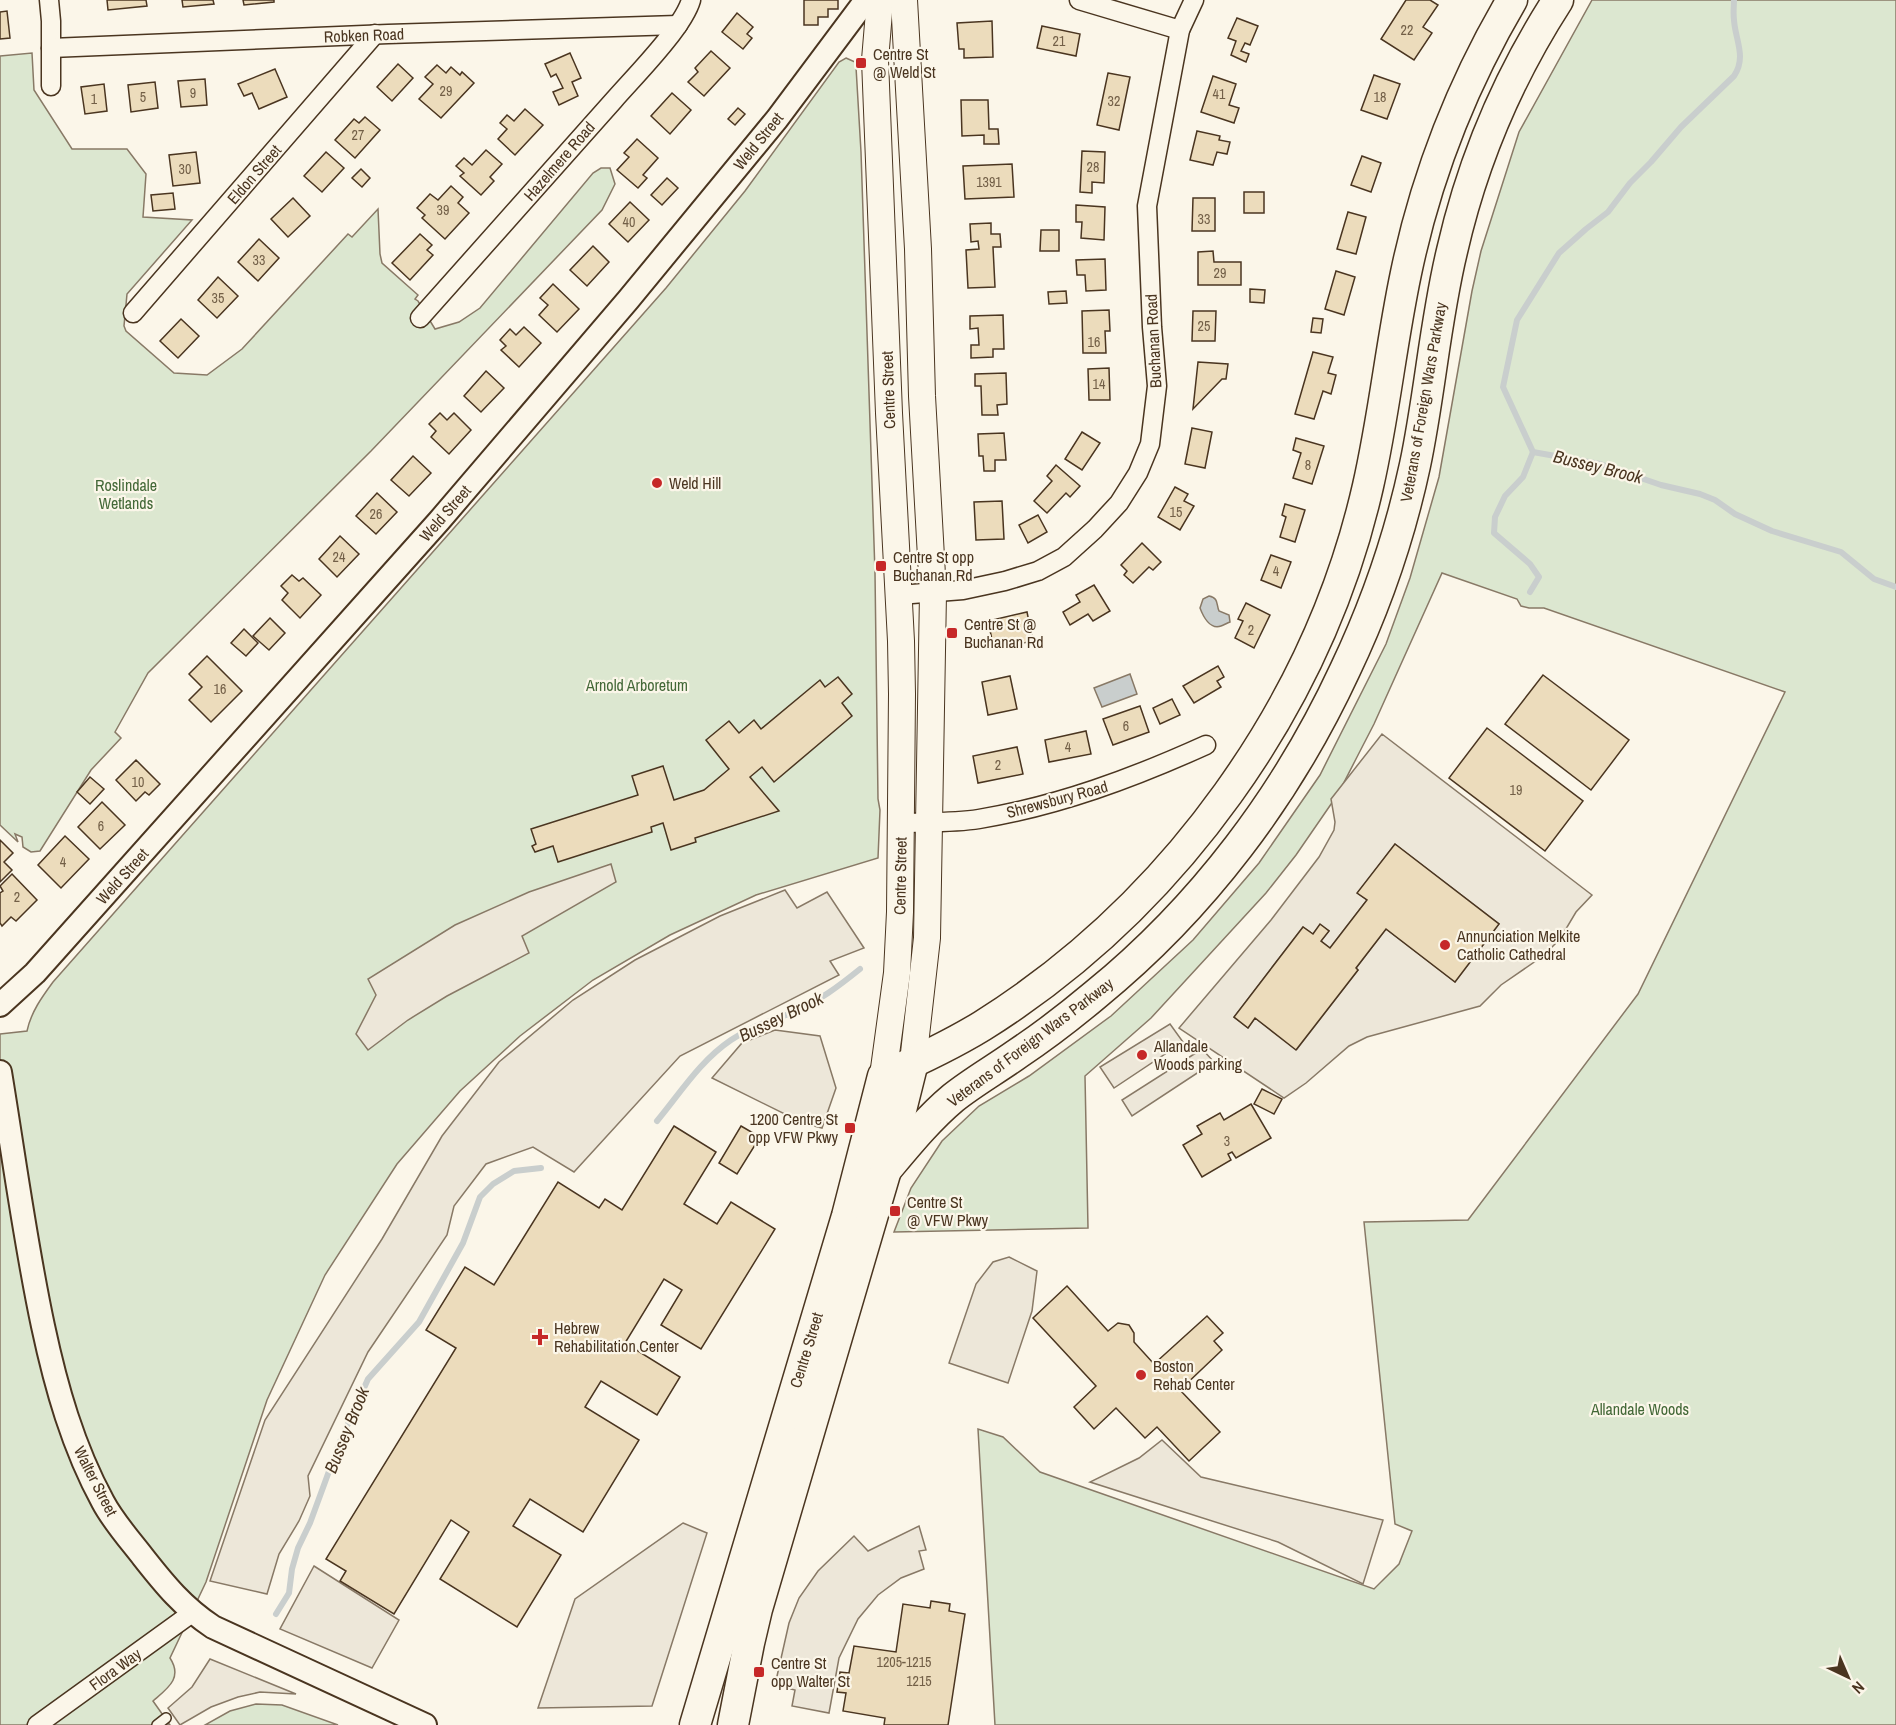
<svg xmlns="http://www.w3.org/2000/svg" width="1896" height="1725" font-family="'Archivo Narrow',sans-serif">
  <rect width="100%" height="100%" fill="#fbf6e9"/>
  <g fill="#dce7d0" stroke="#887966" stroke-width="1.5">
    <path d="M1592,0h304v1725h-901l-17,-296 25,8 37,35 334,117 25,-25 13,-33 -17,-7 -31,-302 104,-2 170,-226 147,-302 -241,-84h-15l-8,-2 -4,-7 -75,-26 -68,151 -17,33 -19,37 -42,61 -30,38 -115,125 -66,58 3,152 -194,4 17,-44 31,-47 37,-35 50,-30 82,-60 82,-76 66,-77 61,-88 66,-131 24,-66 29,-101 33,-186 9,-40 38,-119z"/>
    <path d="M32,53l2,37 38,59h55l19,25 -3,43 49,3 -65,74 -3,32 2,5 48,42 33,2 35,-26 106,-115 4,3 26,-28 2,45 2,9 36,32 -3,4 3,2 17,28 24,-7 21,-14 113,-135 8,-5h9l5,16 -13,26 -231,241 -223,222 -33,59 6,6 -30,32 -51,81 -9,1 -8,-5 -1,-10 -7,-3 3,8 -18,-17v-769z"/>
    <path d="M846,58l9,4 1,5 5,85 14,421 3,226 2,11 -2,48 -122,37 -86,40 -77,45 -73,56 -60,55 -63,73 -72,111 -58,125 -61,182 -36,76c13,20 -2,30 -17,43l17,24h-170v-691l27,-3c4,-19 15,-34 26,-49l613,-694 79,-97 94,-129z"/>
    <path d="M256,1704l26,1 56,20h-133l25,-14z"/>
  </g>
  <g fill="#ede7d9" stroke="#887966" stroke-width="1.5" fill-rule="evenodd">
    <path d="M1382,734l210,161 -16,17 -16,27 -17,17 -42,29 -21,21 -113,31 -18,9 -43,37 -22,15 -105,-70 92,-108 48,-63 15,-27 1,-8 -4,-23zM1395,844l104,80 -44,58 -69,-53 -30,39 2,2 -61,79 -42,-31 -7,10 -14,-11 69,-90 10,7 7,-9 9,6 -8,10 9,7 37,-48 -9,-7z"/>
    <path d="M611,864l5,18 -94,54 7,17 -82,43 -39,24 -40,30 -12,-16 20,-39 -8,-16 87,-54 74,-33z"/>
    <path d="M785,890l12,18 30,-16 37,56 -34,13 9,14 -159,81 -106,116 -41,-25 -47,17 -32,42 -7,29 -79,117 -60,124 2,20 -11,25 -20,33 -12,40 -57,-13 55,-161 117,-181 60,-103 57,-74 74,-62 62,-40 85,-44z"/>
    <path d="M1170,1024l13,18 -69,46 -14,-21z"/>
    <path d="M775,1030l45,6 16,52 -14,40 -19,-5 -91,-45 30,-35z"/>
    <path d="M1202,1049l12,13 -82,54 -10,-16z"/>
    <path d="M1009,1257l28,14 -5,40 -24,72 -59,-20 27,-79 17,-22z"/>
    <path d="M1162,1440l39,37 182,43 -20,64 -85,-42 -188,-60 49,-24z"/>
    <path d="M683,1523l24,10 -55,173 -114,2 37,-109z"/>
    <path d="M919,1526l7,24 -7,1 5,18 -23,9 -23,17 -20,24 -19,39 -10,55 -37,-7 3,-16 -20,-5 14,-62 10,-25 19,-27 36,-35 14,15z"/>
    <path d="M314,1566l85,54 -27,48 -92,-39z"/>
    <path d="M210,1659l86,35 -36,-2 -22,5 -27,10 -31,18 -12,-17 24,-21z"/>
  </g>
  <g fill="#c9cecd" stroke="#887966" stroke-width="1.5">
    <path d="M1209,596c10,2 7,8 10,15l10,4 1,7c-3,1 -6,3 -9,4 -11,4 -18,-10 -21,-18l3,-9z"/>
    <path d="M1130,674l7,20 -35,13 -8,-19z"/>
  </g>
  <g fill="none" stroke-linecap="round" stroke-linejoin="round">
    <g stroke="#c9cecd" stroke-width="6">
      <path d="M1533,452l-30,-65 14,-67 42,-67 27,-24 22,-17 22,-29 21,-21 30,-35 53,-51c13,-19 1,-37 0,-56 -1,-7 0,-14 0,-20"/>
      <path d="M1533,452l67,12 61,21 39,9 15,6 20,14 37,17 69,21 33,27 22,8"/>
      <path d="M1530,592l9,-15 -9,-13 -36,-31 1,-16 10,-21 18,-19 10,-25"/>
      <path d="M657,1121c24,-29 43,-60 74,-81 22,-15 40,-19 63,-28 25,-11 45,-26 66,-43"/>
      <path d="M276,1614l13,-21 3,-24 6,-21 12,-25 29,-79 29,-65 51,-57 44,-79 17,-46 13,-13 21,-13 27,-3"/>
    </g>
  </g>
  <g fill="#ecdcbc" stroke="#4a3520" stroke-width="1.5">
    <path d="M107,0h39l1,6 -39,4z"/>
    <path d="M182,0h31l1,4 -31,3z"/>
    <path d="M243,0h31v2l-30,3z"/>
    <path d="M804,0h34v9h-10v8h-10v8h-14z"/>
    <path d="M1406,0h24l8,5 -15,22 9,6 -18,27 -33,-21z"/>
    <path d="M7,11l3,27 -10,1v-27z"/>
    <path d="M737,13l16,14 -6,7 5,4 -9,11 -21,-17z"/>
    <path d="M1237,18l21,8 -8,19 -5,-2 -4,8 8,3 -3,8 -15,-7 5,-14 -8,-3z"/>
    <path d="M992,21l1,36 -29,1v-9h-5l-2,-26z"/>
    <path d="M1042,26l38,8 -4,22 -39,-8z"/>
    <path d="M711,51l19,17 -26,28 -16,-14 10,-10 -3,-4z"/>
    <path d="M570,53l11,25 -9,4 6,14 -19,9 -6,-13 10,-4 -7,-14 -5,3 -6,-13z"/>
    <path d="M398,64l15,14 -21,23 -15,-14z"/>
    <path d="M437,65l9,8 5,-6 9,8 2,-3 12,11 -33,35 -22,-19 14,-15 -8,-7z"/>
    <path d="M275,69l12,28 -28,12 -7,-16 -8,3 -6,-12z"/>
    <path d="M1108,73l22,4 -11,53 -22,-5z"/>
    <path d="M1374,75l26,9 -13,35 -26,-9z"/>
    <path d="M1213,76l23,8 -7,21 10,3 -5,15 -33,-11z"/>
    <path d="M205,79l2,26 -26,2 -3,-26z"/>
    <path d="M155,82l3,26 -27,4 -3,-27z"/>
    <path d="M104,84l3,27 -22,3 -4,-27z"/>
    <path d="M672,93l19,17 -21,24 -19,-18z"/>
    <path d="M961,100h27l1,29h9l1,15h-15v-9l-22,1z"/>
    <path d="M738,108l7,6 -10,11 -7,-6z"/>
    <path d="M525,109l18,16 -28,30 -17,-16 9,-10 -7,-6 7,-8 7,6z"/>
    <path d="M365,117l15,13 -25,28 -20,-18 19,-21 5,4z"/>
    <path d="M1197,131l23,5 -1,4 11,2 -3,12 -10,-2 -4,13 -23,-5z"/>
    <path d="M637,139l21,19 -15,17 4,3 -9,10 -21,-18 12,-13 -5,-4z"/>
    <path d="M486,150l16,14 -12,13 4,4 -13,14 -21,-19 4,-3 -8,-7 8,-8 8,7z"/>
    <path d="M1082,151l23,1 -1,31 -12,-1v11l-12,-1z"/>
    <path d="M196,152l4,31 -27,3 -4,-31z"/>
    <path d="M326,152l18,16 -22,24 -18,-16z"/>
    <path d="M1362,156l19,7 -10,29 -20,-7z"/>
    <path d="M1012,164l2,33 -49,2 -2,-33z"/>
    <path d="M361,169l9,9 -8,9 -10,-9z"/>
    <path d="M667,178l11,10 -16,17 -11,-10z"/>
    <path d="M451,186l12,11 -5,6 11,10 -24,26 -23,-21 3,-3 -8,-7 13,-14 8,6z"/>
    <rect x="1244" y="192" width="20" height="21"/>
    <path d="M173,193l2,16 -22,2 -2,-16z"/>
    <path d="M293,198l17,18 -22,21 -17,-18z"/>
    <path d="M1193,198h22v33h-23z"/>
    <path d="M630,202l19,18 -21,22 -19,-18z"/>
    <path d="M1076,205l29,2 -1,33 -23,-2 1,-16h-6z"/>
    <path d="M1348,212l18,5 -10,37 -19,-5z"/>
    <path d="M991,223v11h9l1,13h-8l2,40 -27,1 -2,-38 13,-1 -1,-8 -7,1 -1,-18z"/>
    <path d="M1041,230h18v21h-19z"/>
    <path d="M420,234l12,11 -5,5 6,5 -23,25 -18,-17z"/>
    <path d="M259,239l20,19 -21,23 -20,-19z"/>
    <path d="M593,246l16,16 -22,24 -17,-16z"/>
    <path d="M1213,251l1,11h27v23h-43v-33z"/>
    <path d="M1105,259l1,31 -20,1 -1,-16h-8l-1,-15z"/>
    <path d="M1336,271l19,6 -11,38 -19,-6z"/>
    <path d="M218,277l20,19 -21,22 -19,-18z"/>
    <path d="M553,284l26,25 -22,23 -18,-17 9,-10 -8,-7z"/>
    <path d="M1250,289l15,1 -1,13 -14,-1z"/>
    <path d="M1066,291l1,12 -18,1 -1,-12z"/>
    <path d="M1109,310l1,21h-5l1,22h-23l-1,-42z"/>
    <path d="M1193,311h23l-1,30h-23z"/>
    <path d="M1003,315l1,34h-11v8l-22,1v-13h8l-1,-17 -8,1v-13z"/>
    <path d="M1313,318l10,1 -2,14 -10,-1z"/>
    <path d="M181,319l18,17 -21,22 -18,-17z"/>
    <path d="M524,327l17,16 -22,24 -18,-17 5,-4 -6,-6 10,-11 6,6z"/>
    <path d="M1313,352l20,5 -5,16 8,2 -5,19 -8,-3 -9,28 -19,-5z"/>
    <path d="M1198,362l30,2 -2,15h-4l-29,30z"/>
    <path d="M1109,368l1,32h-21l-1,-31z"/>
    <path d="M486,371l18,17 -23,24 -17,-16z"/>
    <path d="M1006,373l1,31 -10,1 1,10h-16l-1,-29h-6v-12z"/>
    <path d="M440,413l7,7 7,-7 17,17 -22,24 -18,-17 5,-6 -7,-7z"/>
    <path d="M1192,428l20,4 -7,36 -20,-4z"/>
    <path d="M1082,432l18,11 -18,27 -17,-11z"/>
    <path d="M1004,433l2,27h-11v11h-11l-1,-15h-4l-1,-22z"/>
    <path d="M1296,438l28,8 -12,38 -19,-6 8,-25 -8,-3z"/>
    <path d="M413,456l18,17 -22,23 -18,-16z"/>
    <path d="M1056,465l24,21 -10,11 -4,-4 -19,20 -13,-12 18,-20 -5,-5z"/>
    <path d="M1175,487l13,7 -4,7 10,5 -14,24 -22,-13z"/>
    <path d="M377,493l20,19 -21,22 -20,-18z"/>
    <path d="M1002,501l2,38 -28,1 -2,-38z"/>
    <path d="M1285,504l20,6 -10,32 -15,-5 6,-20 -4,-2z"/>
    <path d="M1038,515l9,17 -19,11 -9,-18z"/>
    <path d="M340,536l19,18 -22,23 -18,-18z"/>
    <path d="M1142,543l19,19 -8,8 -4,-3 -16,16 -9,-8 3,-4 -6,-6z"/>
    <path d="M1271,555l20,7 -10,26 -20,-8z"/>
    <path d="M292,575l7,6 4,-3 18,17 -21,23 -18,-18 6,-7 -7,-7z"/>
    <path d="M1094,585l16,26 -17,10 -5,-7 -18,11 -7,-13 17,-10 -4,-7z"/>
    <path d="M1246,603l24,12 -16,33 -19,-10 8,-17 -5,-2z"/>
    <path d="M1027,612l6,29 -39,8 -6,-28z"/>
    <path d="M270,618l15,15 -16,17 -16,-14z"/>
    <path d="M244,629l14,14 -12,13 -15,-13z"/>
    <path d="M207,656l35,35 -31,31 -22,-22 13,-13 -13,-13z"/>
    <path d="M1218,666l6,11 -7,4 4,6 -27,16 -11,-17z"/>
    <path d="M1543,675l86,65 -38,50 -86,-66z"/>
    <path d="M1010,676l7,33 -29,6 -6,-33z"/>
    <path d="M838,677l14,17 -10,9 10,13 -78,66 -12,-15 -12,10 29,34 -84,27 1,4 -25,8 -8,-27 -12,4 1,5 -94,30 -5,-16 -18,6 -3,-6 4,-2 -5,-15 107,-34 -6,-19 31,-10 11,34 30,-10 25,-21 -23,-29 23,-19 10,12 15,-13 7,9 59,-49 5,7z"/>
    <path d="M1172,699l8,16 -20,9 -7,-16z"/>
    <path d="M1140,706l9,26 -36,13 -10,-26z"/>
    <path d="M1487,728l96,73 -38,50 -96,-73z"/>
    <path d="M1086,731l5,23 -42,8 -4,-22z"/>
    <path d="M1017,747l6,27 -45,9 -5,-27z"/>
    <path d="M136,760l24,24 -11,11 -4,-3 -9,9 -20,-21z"/>
    <path d="M90,777l14,12 -14,15 -13,-12z"/>
    <path d="M102,802l23,23 -25,24 -22,-22z"/>
    <path d="M65,836l24,23 -28,29 -23,-23z"/>
    <path d="M0,840l13,13 -9,9 8,8 -12,12z"/>
    <path d="M1395,844l104,80 -44,58 -69,-53 -30,39 2,2 -62,80 -41,-32 -7,10 -14,-11 69,-90 10,7 7,-10 9,7 -8,10 9,7 37,-48 -10,-7z"/>
    <path d="M12,874l25,26 -21,21 -5,-4 -9,9 -2,-3v-30l3,-2 -3,-5z"/>
    <path d="M1262,1089l20,10 -8,15 -20,-10z"/>
    <path d="M1251,1104l20,34 -35,20 -4,-6 -4,2 3,6 -29,17 -19,-32 19,-11 -5,-8 23,-13 4,7z"/>
    <path d="M674,1126l42,26 -32,52 33,20 14,-22 44,27 -74,120 -40,-24 21,-35 -18,-11 -39,64 55,34 -23,38 -56,-34 -16,26 54,33 -56,92 -53,-33 -17,27 48,29 -44,72 -77,-48 29,-47 -18,-12 -57,94 -54,-33 6,-10 -20,-12 130,-211 -30,-18 39,-63 29,18 64,-103 41,26 6,-9 17,11z"/>
    <path d="M741,1126l19,11 -23,37 -18,-11z"/>
    <path d="M1067,1286l41,45 10,-8 11,2 5,8v9l20,22 53,-48 16,17 -9,8 8,9 -42,40 40,42 -31,29 -32,-34 -12,11 -29,-30 -22,21 -20,-22 22,-21 -63,-68z"/>
    <path d="M931,1601l19,3 -1,7 16,3 -17,111h-64l1,-7 -42,-7 3,-18 -9,-1 3,-20 9,1 5,-27 42,6 7,-48 27,4z"/>
  </g>
  <g fill="none" stroke-linecap="round" stroke-linejoin="round">
    <defs>
      <path id="service" d="M157,1725l9,-7"/>
      <g id="minor">
        <path d="M49,0l2,21v65"/>
        <path d="M1079,0l101,30"/>
        <path d="M51,48l337,-14 290,-9"/>
        <path d="M133,313l242,-279"/>
        <path d="M420,318c65,-73 129,-145 194,-218 20,-23 69,-72 77,-100"/>
        <path d="M899,595l64,-5 42,-9 33,-10 26,-14 31,-28 24,-26 19,-30 12,-29 7,-58 -5,-59 -5,-121 33,-176 14,-30"/>
        <path d="M901,823c26,-1 53,0 78,-4 79,-13 154,-41 227,-74"/>
        <path d="M37,1725l155,-112"/>
      </g>
      <g id="tertiary">
        <path d="M0,1005l35,-32 404,-452 189,-221 149,-181 89,-119"/>
        <path d="M0,1072c14,85 25,170 43,254 13,61 30,121 60,176 10,19 26,37 40,55 22,28 40,50 70,70l212,98"/>
      </g>
      <g id="secondary">
        <path d="M880,0l-5,60 14,353 12,228 1,53 -2,218 -3,61 -14,103"/>
        <path d="M904,0l14,249 4,147 11,197 -6,345 -14,124"/>
      </g>
      <g id="trunk">
        <path d="M886,1170c21,-25 42,-51 67,-72 20,-16 43,-29 64,-44 27,-18 53,-38 78,-59 107,-87 192,-200 250,-325 31,-65 55,-135 70,-205 15,-71 20,-144 37,-214 20,-88 57,-175 106,-251"/>
        <path d="M695,1725l152,-509 36,-140c34,-15 68,-31 99,-50 191,-120 336,-320 386,-540 16,-70 23,-142 38,-213 20,-96 56,-188 106,-273"/>
        <path d="M733,1725l16,-82 8,-34 129,-439 27,-108"/>
      </g>
    </defs>
    <use href="#service" stroke="#4a3520" stroke-width="12"/>
    <use href="#minor" stroke="#4a3520" stroke-width="21"/>
    <use href="#tertiary" stroke="#4a3520" stroke-width="26"/>
    <use href="#secondary" stroke="#4a3520" stroke-width="28"/>
    <use href="#trunk" stroke="#4a3520" stroke-width="33"/>
    <use href="#service" stroke="#fbf6e9" stroke-width="9"/>
    <use href="#minor" stroke="#fbf6e9" stroke-width="18"/>
    <use href="#tertiary" stroke="#fbf6e9" stroke-width="22"/>
    <use href="#secondary" stroke="#fbf6e9" stroke-width="26"/>
    <use href="#trunk" stroke="#fbf6e9" stroke-width="30"/>
  </g>
  <g fill="#c62828" stroke="#fbf6e9" stroke-width="2">
    <rect x="855" y="57" width="12" height="12" rx="3"/>
    <circle cx="657" cy="483" r="6"/>
    <rect x="875" y="560" width="12" height="12" rx="3"/>
    <rect x="946" y="627" width="12" height="12" rx="3"/>
    <circle cx="1445" cy="945" r="6"/>
    <circle cx="1142" cy="1055" r="6"/>
    <rect x="844" y="1122" width="12" height="12" rx="3"/>
    <rect x="889" y="1205" width="12" height="12" rx="3"/>
    <path d="M537 1328h6v6h6v6h-6v6h-6v-6h-6v-6h6z"/>
    <circle cx="1141" cy="1375" r="6"/>
    <rect x="753" y="1666" width="12" height="12" rx="3"/>
  </g>
  <g text-anchor="middle" stroke-width="4.5" stroke-linejoin="round" paint-order="stroke">
    <g font-size="14" fill="#725f47">
      <text x="1407" y="35">22</text>
      <text x="1059" y="46">21</text>
      <text x="446" y="96">29</text>
      <text x="193" y="98">9</text>
      <text x="1219" y="99">41</text>
      <text x="143" y="102">5</text>
      <text x="1380" y="102">18</text>
      <text x="94" y="104">1</text>
      <text x="1114" y="106">32</text>
      <text x="358" y="140">27</text>
      <text x="1093" y="172">28</text>
      <text x="185" y="174">30</text>
      <text x="989" y="187">1391</text>
      <text x="443" y="215">39</text>
      <text x="1204" y="224">33</text>
      <text x="629" y="227">40</text>
      <text x="259" y="265">33</text>
      <text x="1220" y="278">29</text>
      <text x="218" y="303">35</text>
      <text x="1204" y="331">25</text>
      <text x="1094" y="347">16</text>
      <text x="1099" y="389">14</text>
      <text x="1308" y="470">8</text>
      <text x="1176" y="517">15</text>
      <text x="376" y="519">26</text>
      <text x="339" y="562">24</text>
      <text x="1276" y="576">4</text>
      <text x="1251" y="635">2</text>
      <text x="220" y="694">16</text>
      <text x="1126" y="731">6</text>
      <text x="1068" y="752">4</text>
      <text x="998" y="770">2</text>
      <text x="138" y="787">10</text>
      <text x="1516" y="795">19</text>
      <text x="101" y="831">6</text>
      <text x="63" y="867">4</text>
      <text x="17" y="902">2</text>
      <text x="1227" y="1146">3</text>
      <text x="904" y="1667">1205-1215</text>
      <text x="919" y="1686">1215</text>
    </g>
    <g font-size="16" fill="#4a3520" stroke="#fbf6e9">
      <text transform="translate(364 35) rotate(-2)" y="6">Robken Road</text>
      <text transform="translate(758 141) rotate(-51)" y="6">Weld Street</text>
      <text transform="translate(559 161) rotate(-49)" y="6">Hazelmere Road</text>
      <text transform="translate(254 174) rotate(-49)" y="6">Eldon Street</text>
      <text transform="translate(1153 341) rotate(-93)" y="6">Buchanan Road</text>
      <text transform="translate(888 390) rotate(-92)" y="6">Centre Street</text>
      <text transform="translate(1423 402) rotate(-80)" y="6">Veterans of Foreign Wars Parkway</text>
      <text transform="translate(445 513) rotate(-49)" y="6">Weld Street</text>
      <text transform="translate(1057 799) rotate(-15)" y="6">Shrewsbury Road</text>
      <text transform="translate(122 876) rotate(-48)" y="6">Weld Street</text>
      <text transform="translate(900 876) rotate(-89)" y="6">Centre Street</text>
      <text transform="translate(1030 1042) rotate(-37)" y="6">Veterans of Foreign Wars Parkway</text>
      <text transform="translate(806 1350) rotate(-73)" y="6">Centre Street</text>
      <text transform="translate(96 1481) rotate(63)" y="6">Walter Street</text>
      <text transform="translate(115 1669) rotate(-36)" y="6">Flora Way</text>
    </g>
    <g font-size="16" fill="#4a3520" stroke="#fbf6e9" text-anchor="start">
      <text x="873" y="60">Centre St<tspan x="873" dy="18">@ Weld St</tspan></text>
      <text x="669" y="489">Weld Hill</text>
      <text x="893" y="563">Centre St opp<tspan x="893" dy="18">Buchanan Rd</tspan></text>
      <text x="964" y="630">Centre St @<tspan x="964" dy="18">Buchanan Rd</tspan></text>
      <text x="1457" y="942">Annunciation Melkite<tspan x="1457" dy="18">Catholic Cathedral</tspan></text>
      <text x="1154" y="1052">Allandale<tspan x="1154" dy="18">Woods parking</tspan></text>
      <text x="838" y="1125" text-anchor="end">1200 Centre St<tspan x="838" dy="18">opp VFW Pkwy</tspan></text>
      <text x="907" y="1208">Centre St<tspan x="907" dy="18">@ VFW Pkwy</tspan></text>
      <text x="554" y="1334">Hebrew<tspan x="554" dy="18">Rehabilitation Center</tspan></text>
      <text x="1153" y="1372">Boston<tspan x="1153" dy="18">Rehab Center</tspan></text>
      <text x="771" y="1669">Centre St<tspan x="771" dy="18">opp Walter St</tspan></text>
    </g>
    <g font-size="16" fill="#436837" stroke="#fbf6e9">
      <text x="126" y="491">Roslindale<tspan x="126" dy="18">Wetlands</tspan></text>
      <text x="637" y="691">Arnold Arboretum</text>
      <text x="1640" y="1415">Allandale Woods</text>
    </g>
    <g font-size="18" font-style="italic" fill="#4a3520" stroke="#fbf6e9">
      <text transform="translate(1598 467) rotate(14)" y="6">Bussey Brook</text>
      <text transform="translate(781 1017) rotate(-26)" y="6">Bussey Brook</text>
      <text transform="translate(347 1430) rotate(-68)" y="6">Bussey Brook</text>
    </g>
  </g>
  <g transform="translate(1848 1677) rotate(136)" stroke="#fbf6e9" stroke-width="4.5" paint-order="stroke">
  <path d="M0-4.5L10 22L0 15L-10 22Z" fill="#4a3520"/>
  <text y="-9" font-size="16" font-weight="bold" text-anchor="middle" fill="#4a3520">N</text>
  </g>
</svg>
